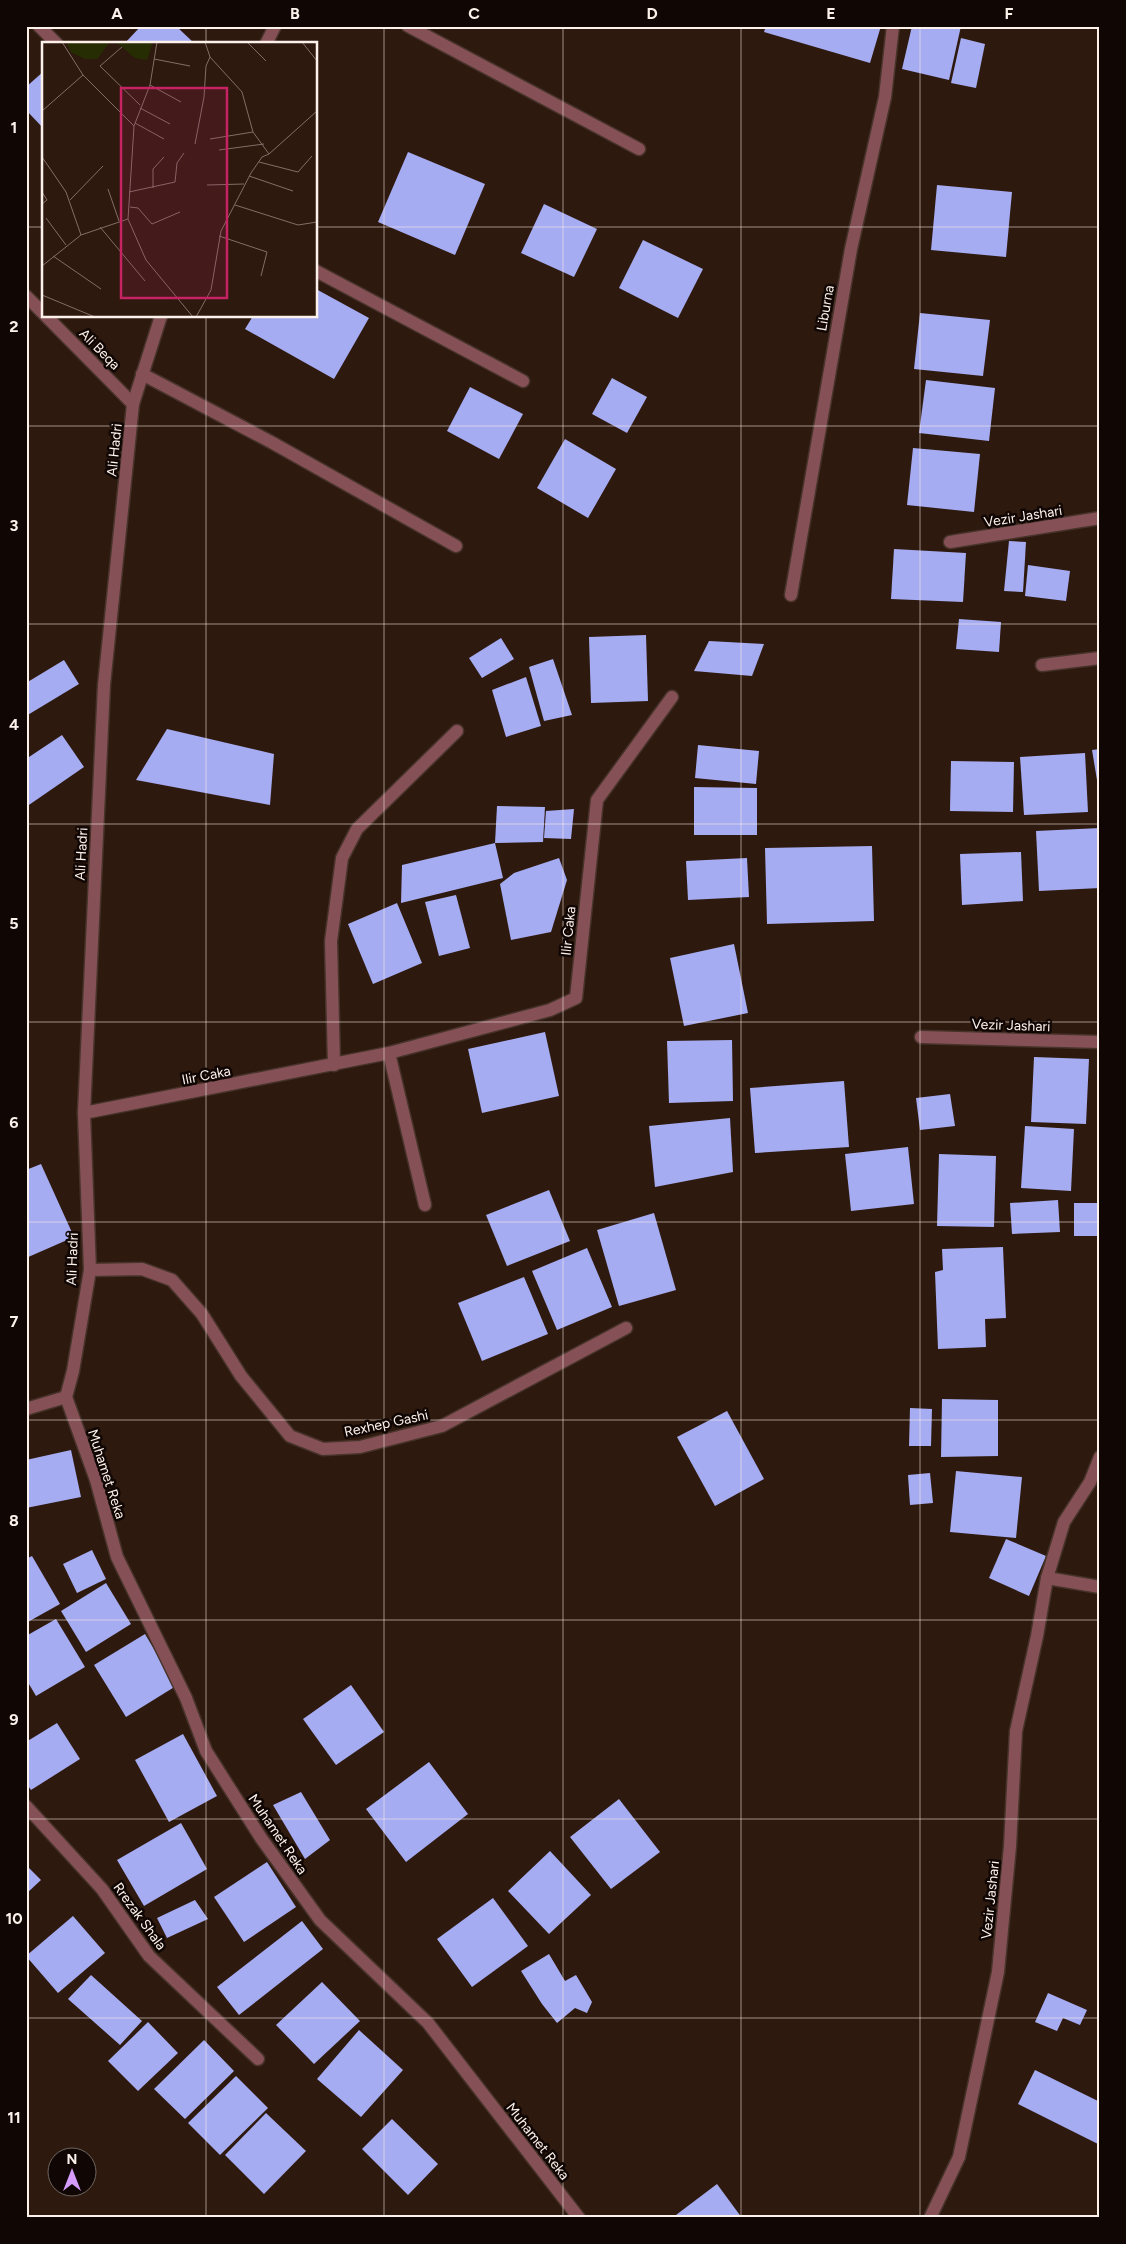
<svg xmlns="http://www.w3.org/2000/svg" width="1126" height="2244" font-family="Figtree,sans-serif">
  <rect width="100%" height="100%" fill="#2e190f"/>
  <g fill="#a6acf1">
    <path d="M141,26h35l19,18h-71z"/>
    <path d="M766,26h115l-11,37 -106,-31z"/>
    <path d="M912,26h49l-12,54 -47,-11z"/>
    <path d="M961,38l24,6 -9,44 -25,-5z"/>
    <path d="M44,71v58l-18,-19v-23z"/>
    <path d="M408,152l77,32 -30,71 -77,-33z"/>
    <path d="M937,185l75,7 -6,65 -75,-7z"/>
    <path d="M544,204l53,25 -23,48 -53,-24z"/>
    <path d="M643,240l60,29 -25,49 -59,-30z"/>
    <path d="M316,289l53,29 -35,61 -89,-50 8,-13h63z"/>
    <path d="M920,313l70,7 -7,56 -69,-7z"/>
    <path d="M612,378l35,19 -20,36 -35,-19z"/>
    <path d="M926,380l69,8 -6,53 -70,-8z"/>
    <path d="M470,387l53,27 -24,45 -52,-28z"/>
    <path d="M565,439l51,30 -28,49 -51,-30z"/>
    <path d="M913,448l67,6 -6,58 -67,-7z"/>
    <path d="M1009,541l17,1 -3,50 -19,-1z"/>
    <path d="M894,549l72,4 -3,49 -72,-3z"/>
    <path d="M1028,565l42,6 -4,30 -41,-5z"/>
    <path d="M959,619l42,3 -2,30 -43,-3z"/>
    <path d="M646,635l2,66 -57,2 -2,-66z"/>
    <path d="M501,638l13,21 -32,19 -13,-20z"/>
    <path d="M709,641l55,3 -12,32 -58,-5z"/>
    <path d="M553,659l19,56 -28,6 -15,-54z"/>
    <path d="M64,660l15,24 -53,32v-33z"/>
    <path d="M526,677l15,49 -35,11 -14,-47z"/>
    <path d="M167,729l107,25 -4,51 -134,-25z"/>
    <path d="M62,735l22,32 -58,40v-48z"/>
    <path d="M698,745l61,6 -3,33 -61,-6z"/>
    <path d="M1100,749v43h-1l-7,-42z"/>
    <path d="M1085,753l3,59 -64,3 -4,-58z"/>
    <path d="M951,761l63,1 -1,50 -63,-1z"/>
    <path d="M694,787l63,1v47h-63z"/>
    <path d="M497,806l48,1 -2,35 -48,1z"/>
    <path d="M574,809l-3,30 -27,-1 2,-27z"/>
    <path d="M1100,828v60l-61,3 -3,-60z"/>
    <path d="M495,843l8,35 -102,25 1,-38z"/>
    <path d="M872,846l2,75 -107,3 -2,-76z"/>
    <path d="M1021,852l2,49 -61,4 -2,-51z"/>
    <path d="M559,858l8,22 -16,52 -40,8 -11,-56 14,-11z"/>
    <path d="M747,858l2,39 -61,3 -2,-39z"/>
    <path d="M456,895l14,53 -31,8 -14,-54z"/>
    <path d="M397,903l25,60 -49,21 -25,-60z"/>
    <path d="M734,944l14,69 -64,13 -14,-68z"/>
    <path d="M545,1032l14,64 -77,17 -14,-64z"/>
    <path d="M732,1040l1,61 -64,2 -2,-62z"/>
    <path d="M1034,1057l55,2 -3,65 -55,-2z"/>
    <path d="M844,1081l5,66 -94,6 -5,-65z"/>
    <path d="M950,1094l5,32 -35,4 -4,-32z"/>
    <path d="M730,1118l3,54 -78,15 -6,-61z"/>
    <path d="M1025,1126l49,3 -3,62 -50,-3z"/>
    <path d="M908,1147l6,57 -63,7 -6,-57z"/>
    <path d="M939,1154l57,2 -2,71 -57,-1z"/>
    <path d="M41,1164l33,73 -48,21v-88z"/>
    <path d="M549,1190l21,51 -63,25 -21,-51z"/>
    <path d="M1058,1200l2,32 -48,2 -2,-31z"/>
    <rect x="1074" y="1203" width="26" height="33"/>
    <path d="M654,1213l22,77 -57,16 -22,-76z"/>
    <path d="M1003,1247l3,71 -21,1 1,28 -48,2 -3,-77 8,-2 -1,-21z"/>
    <path d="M587,1248l25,59 -55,23 -25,-59z"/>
    <path d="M524,1277l24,57 -66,27 -24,-58z"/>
    <path d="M942,1399l56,1v56l-57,1z"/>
    <path d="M910,1408l22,1 -1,37h-22z"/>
    <path d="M727,1411l37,68 -49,27 -38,-69z"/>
    <path d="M71,1450l10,47 -55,11v-48z"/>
    <path d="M956,1471l66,6 -6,61 -66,-6z"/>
    <path d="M930,1473l3,30 -23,2 -2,-30z"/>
    <path d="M1006,1539l40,17 -17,40 -40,-18z"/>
    <path d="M92,1550l14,29 -29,14 -14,-29z"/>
    <path d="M32,1556l28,48 -34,19v-64z"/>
    <path d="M106,1583l25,41 -45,28 -25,-41z"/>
    <path d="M56,1619l29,48 -49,29 -10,-17v-43z"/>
    <path d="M145,1634l31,52 -50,31 -32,-52z"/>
    <path d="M351,1685l33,47 -48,33 -33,-46z"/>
    <path d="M57,1723l23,36 -49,31 -5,-7v-41z"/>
    <path d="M183,1734l34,62 -48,26 -34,-62z"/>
    <path d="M429,1762l39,52 -62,48 -40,-53z"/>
    <path d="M301,1792l29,48 -25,19 -32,-54z"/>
    <path d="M619,1799l41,53 -49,37 -41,-52z"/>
    <path d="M181,1823l26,46 -63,37 -27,-46z"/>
    <path d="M550,1851l41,44 -42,39 -41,-43z"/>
    <path d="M267,1862l29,45 -52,35 -30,-45z"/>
    <path d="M26,1865l15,15 -15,14z"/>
    <path d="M493,1898l35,48 -56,41 -35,-48z"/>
    <path d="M195,1900l13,19 -41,19 -10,-20z"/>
    <path d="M73,1916l32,37 -47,40 -32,-37z"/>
    <path d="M302,1921l21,28 -84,66 -22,-28z"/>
    <path d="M549,1954l16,27 11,-6 16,27 -5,11 -12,-5 -18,15 -15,-19 -21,-33z"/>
    <path d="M91,1975l51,46 -22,24 -52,-46z"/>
    <path d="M322,1982l38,39 -46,43 -38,-39z"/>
    <path d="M1048,1993l39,17 -7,15 -17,-7 -6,13 -22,-9z"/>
    <path d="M148,2022l30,31 -40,38 -30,-30z"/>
    <path d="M359,2030l44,40 -42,47 -44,-38z"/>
    <path d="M204,2040l30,31 -49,48 -31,-30z"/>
    <path d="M1035,2070l65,32v43l-82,-41z"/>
    <path d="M236,2076l32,32 -48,47 -32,-32z"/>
    <path d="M266,2113l40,38 -42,43 -39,-39z"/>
    <path d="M392,2119l46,45 -30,31 -46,-46z"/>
    <path d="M717,2184l25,34h-70z"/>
  </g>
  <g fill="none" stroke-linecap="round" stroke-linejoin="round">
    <defs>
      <g id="street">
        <path d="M39,26l18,18"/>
        <path d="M408,26l231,123"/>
        <path d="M266,44l9,-18"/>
        <path d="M316,271l207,110"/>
        <path d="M26,296l18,18"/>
        <path d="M46,316l87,88"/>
        <path d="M142,374l129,68 185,104"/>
        <path d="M950,542l150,-24"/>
        <path d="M791,595l60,-346 34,-152 8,-71"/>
        <path d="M1042,665l58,-7"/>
        <path d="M921,1037l179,5"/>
        <path d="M389,1053l36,152"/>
        <path d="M334,1065l-3,-124 11,-83 15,-29 100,-98"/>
        <path d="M84,1113l305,-60 161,-43 26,-12 21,-198 75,-103"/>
        <path d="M90,1270l52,-1 30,11 30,34 39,62 49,60 33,13 37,-2 82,-21 184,-98"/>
        <path d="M66,1397l7,-26 17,-101 -6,-157 20,-428 29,-281 28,-88"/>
        <path d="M66,1397l30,83 21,77 69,141 20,53 55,87 59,82 108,103 151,195"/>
        <path d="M26,1409l40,-12"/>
        <path d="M1047,1578l53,9"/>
        <path d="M26,1806l76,83 47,67 109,103"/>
        <path d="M930,2218l29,-61 39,-185 12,-126 6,-115 21,-95 10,-58 17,-56 26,-40 10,-25"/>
      </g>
    </defs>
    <use href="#street" stroke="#473329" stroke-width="15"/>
    <use href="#street" stroke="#855157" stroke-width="12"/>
  </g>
  <path fill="none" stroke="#fdf1eb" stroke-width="1" stroke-opacity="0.55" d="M206,26v18M384,26v2192M563,26v2192M741,26v2192M920,26v2192M26,227h18M316,227h784M206,316v1902M26,426h1074M26,624h1074M26,824h1074M26,1022h1074M26,1222h1074M26,1420h1074M26,1620h1074M26,1819h1074M26,2018h1074"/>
  <g text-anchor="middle" stroke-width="5" stroke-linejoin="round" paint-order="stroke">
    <g font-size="14" fill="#fdf1eb" stroke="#100704">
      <text transform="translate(825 308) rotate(-80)" y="5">Liburna</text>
      <text transform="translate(100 349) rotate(45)" y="5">Ali Beqa</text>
      <text transform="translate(114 450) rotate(-84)" y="5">Ali Hadri</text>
      <text transform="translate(1023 516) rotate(-9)" y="5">Vezir Jashari</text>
      <text transform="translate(81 854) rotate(-87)" y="5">Ali Hadri</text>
      <text transform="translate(568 931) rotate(-84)" y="5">Ilir Caka</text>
      <text transform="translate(1011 1025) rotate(2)" y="5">Vezir Jashari</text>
      <text transform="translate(206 1075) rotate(-11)" y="5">Ilir Caka</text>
      <text transform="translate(72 1259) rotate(-88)" y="5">Ali Hadri</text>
      <text transform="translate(386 1423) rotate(-12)" y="5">Rexhep Gashi</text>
      <text transform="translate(107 1474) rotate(72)" y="5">Muhamet Reka</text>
      <text transform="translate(278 1834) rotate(56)" y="5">Muhamet Reka</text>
      <text transform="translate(990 1900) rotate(-84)" y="5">Vezir Jashari</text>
      <text transform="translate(140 1916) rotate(54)" y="5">Rrezak Shala</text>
      <text transform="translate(538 2141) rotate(52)" y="5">Muhamet Reka</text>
    </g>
  </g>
  <g transform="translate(42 42)">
    <rect width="275" height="275" fill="#2e190f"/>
    <path d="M24,0h44l-13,17h-12l-14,-7zM74,0h37l-6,18 -12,-2z" fill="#262d02"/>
    <path fill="none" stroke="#816f67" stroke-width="1" d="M20,0l21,33 51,51M205,0l19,19M260,0l15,19M80,5l-22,19 40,39M112,17l36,7M108,43l31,17M98,66l30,16M0,69l41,-36M93,81l29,16M168,97l43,-7M153,102l9,-47 2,-31 4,-9M177,108l45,-6M227,112l48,-43M0,115l24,35 15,43M217,120l39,10 14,-16M207,134l44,15M165,143l37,-1M111,146v-19l11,-12M66,147l11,32M0,150l5,8 -5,4M87,150l46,-10 2,-19 7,-10M28,158l33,-34M193,163l63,20 19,-3M88,165l8,1 14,16 28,-12M4,176l20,27M86,177l6,-93 16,-41 7,-43M86,177l18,41 47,57M58,185l45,54M177,194l48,16 -6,24M11,214l48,33M0,224l39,-31 47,-16M0,253l53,22M154,275l15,-27 10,-59 30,-58 11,-16 7,-3 -16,-22 -11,-40 -32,-35 -5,-15"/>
    <path fill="#c52362" fill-opacity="0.15" stroke="#c52362" stroke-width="2.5" d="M79,46h106v210h-106z"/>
    <rect width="275" height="275" fill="none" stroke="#fdf1eb" stroke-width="2.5"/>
  </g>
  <rect width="1126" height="2244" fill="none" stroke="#100704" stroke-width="55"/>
  <g transform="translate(72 2172)"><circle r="24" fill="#100704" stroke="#6f6560"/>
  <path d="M0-4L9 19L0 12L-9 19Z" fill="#d59cfb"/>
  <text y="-8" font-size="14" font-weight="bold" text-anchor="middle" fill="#fdf1eb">N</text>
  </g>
  <rect x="28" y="28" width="1070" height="2188" fill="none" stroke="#fdf1eb" stroke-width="2"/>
  <g font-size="16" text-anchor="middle" font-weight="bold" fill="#fdf1eb">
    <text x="117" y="19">A</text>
    <text x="295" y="19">B</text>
    <text x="474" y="19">C</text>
    <text x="652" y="19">D</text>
    <text x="831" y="19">E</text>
    <text x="1009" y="19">F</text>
    <text x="14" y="133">1</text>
    <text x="14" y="332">2</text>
    <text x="14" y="531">3</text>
    <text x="14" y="730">4</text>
    <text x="14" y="929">5</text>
    <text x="14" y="1128">6</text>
    <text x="14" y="1327">7</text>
    <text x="14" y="1526">8</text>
    <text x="14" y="1725">9</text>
    <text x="14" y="1924">10</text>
    <text x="14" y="2123">11</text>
  </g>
</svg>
